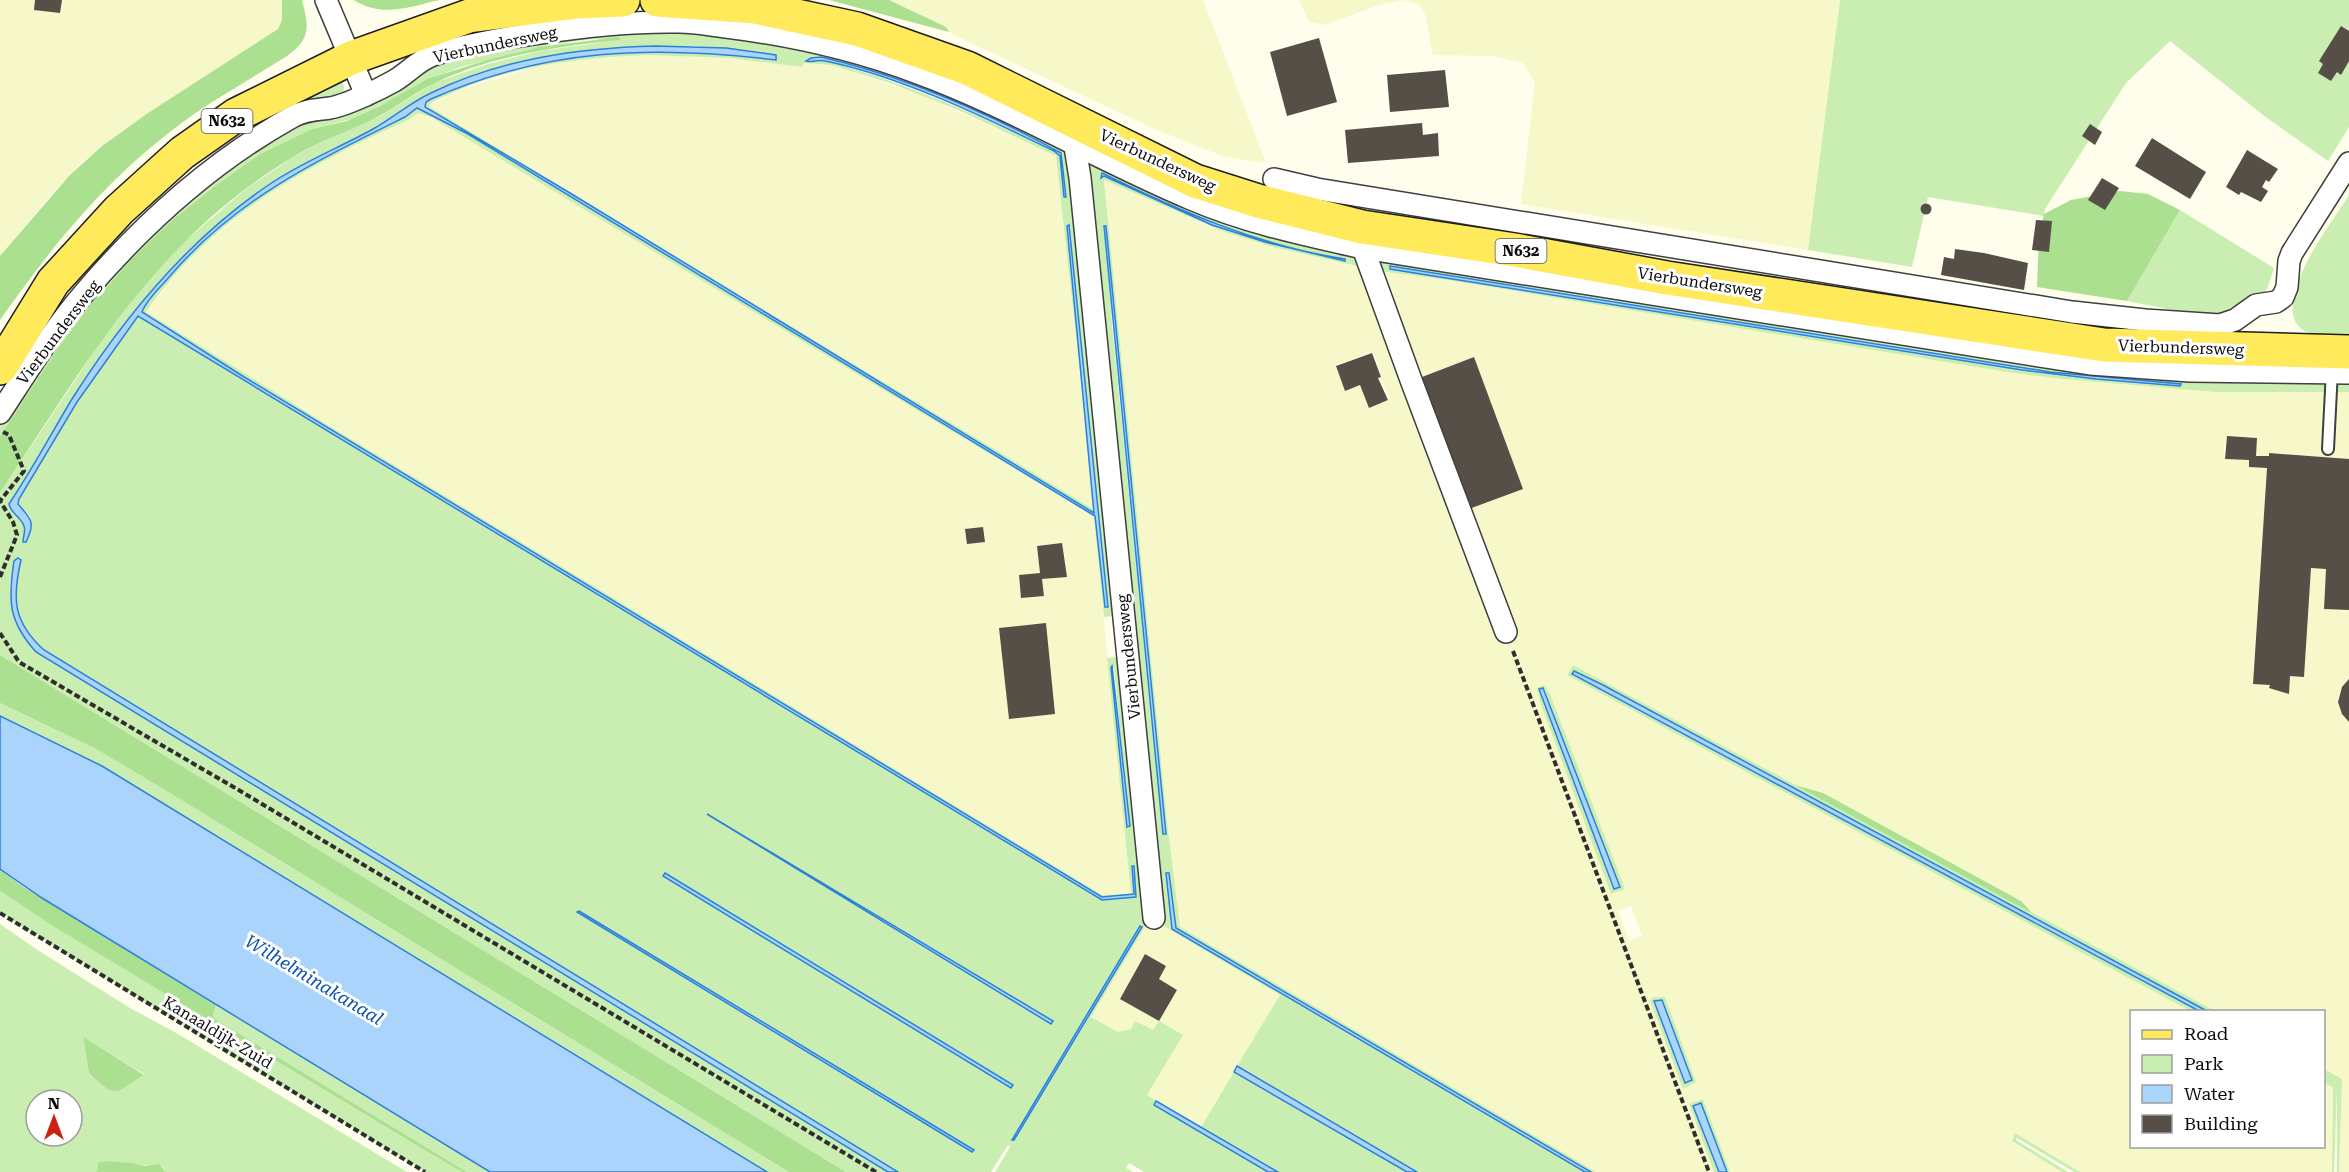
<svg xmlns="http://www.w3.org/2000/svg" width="2349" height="1172" font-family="'Roboto Serif',serif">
  <rect width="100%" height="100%" fill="#fffdec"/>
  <g fill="#f7f8c9" fill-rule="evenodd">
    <path d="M0,0h282v20l-2,8 -9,7 -147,94 -41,33 -31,31 -52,63z"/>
    <path d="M889,0h314l63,163 -41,-6 -68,-27 -188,-88 -20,-10 -3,-5z"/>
    <path d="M1299,0h104l-24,5 -55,20 -15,-3z"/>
    <path d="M1403,0h437l-32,250 -287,-46 14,-122 -12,-19 -31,-7 -59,-1 -8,-41 -7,-10z"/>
    <path d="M647,55l83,3 72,9 2,-4 27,2 91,30 134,61 25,225 12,128 -665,-403 34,-17 77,-23 35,-6z"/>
    <path d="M418,113l13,4 34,19 629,382 37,377h-29l-683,-414 -273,-169 34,-42 21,-21 57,-49 49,-31 99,-48zM1061,543l6,34 -25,2 2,17 -23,2 -2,-22 21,-3 -3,-27z"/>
    <path d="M1104,180l121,52 48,15 107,24 68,9 615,99 152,13h134v67l-79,-6 -1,3h-13v-18l-29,-2 -3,13 1,10 24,1v7l18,1 -14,205 51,3 7,-108 15,1 -2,40 25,1v69l-8,10 -3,10 2,11 9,12v450h-10l3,-93 -18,-10v-57l-109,-1 -183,-98 -11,-12 -198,-108 -28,-8 -222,-120 -6,10 623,336 -58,1v134h192v-64l9,6 -1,84h-252l-65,-38 -3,8 50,30h-332l-27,-73 -14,6 25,67h-118l-416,-245 -13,-106zM1373,351l9,25 -2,1 10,22 -20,7 -9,-22 -14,5 -9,-25zM1474,357l49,132 -54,20 -47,-132zM1544,686l6,8 74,195 -13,4 -71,-191zM1631,906l11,30 -13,5 -11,-30zM1665,997l31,85 -12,6 -34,-88z"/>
    <path d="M1160,924l120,71 -79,132 -55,-32 37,-60 -30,-5 -22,-1 -12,3 -28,-15 55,-92zM1145,954l21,12 -7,13 18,11 -18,31 -39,-22z"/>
  </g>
  <g fill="#caeeb1" fill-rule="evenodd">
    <path d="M1840,0h509v127l-21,34 -61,-43 -97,-77 -44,42 -81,126 -1,7 -116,-19 -16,70 -104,-17z"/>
    <path d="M626,29l117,6 156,37 174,78 46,457 -7,9 -8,1 -10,-100 -663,-400 -13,-4 -12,8c-103,47 -193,95 -260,191l177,110 779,473 29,-1 -23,-227 -1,-9 9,-1 9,7 26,261h-5l-55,92 27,15 13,-3 4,-8 18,9 6,-9 24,14 -36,60 9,6 -2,4 114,67h-124l-15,-9 -3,5 7,4h-138l15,-25 -2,-2 -17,27h-93l-854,-522c-31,-28 -32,-51 -23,-90l-7,1 -4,24 11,47 15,20 852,520h-42l-846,-517v-162l101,-152 47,-61 37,-39 62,-53 45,-30 23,-13 65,-29 54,-33 54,-19 51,-13 80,-11 -27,-1 -53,8 -78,20 -40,15 -27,17 -42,20 -40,10 -52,25 -45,32 -44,35 -60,60 -53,67 -58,88v-11l44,-68 109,-130 117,-90 185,-81zM655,46h41l80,13c-125,-13 -228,-12 -345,40l-5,3 -1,5 145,86 525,321 -28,-288h2l39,381 -3,-1 -10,-90 -627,-382 -51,-26 -12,9c-89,44 -169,82 -235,159 -9,11 -22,23 -28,36l99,63 861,522 32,-3 -8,5 -24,1 -964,-585 -61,87 -58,97 -1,4 12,13 2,10 -7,5c-1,-12 -13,-16 -16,-27 75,-121 140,-238 261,-320 32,-22 69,-36 103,-55 19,-10 35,-24 54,-34 12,-7 28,-11 42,-16 65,-23 117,-31 186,-33zM647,55l83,3 72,9 2,-4 27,2 59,18 68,27 98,46 25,225 12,128 -665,-403c6,-6 16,-9 24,-13 62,-28 128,-35 195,-38zM821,57c81,19 167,56 239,96l7,43 -3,1 -4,-41 -6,-5c-63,-30 -127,-59 -194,-80 -15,-4 -33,-14 -49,-9v-4zM1111,668h3l15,158 -1,1zM707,814l345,207 -1,3zM665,874l348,212 -2,2 -347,-212zM579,911l387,234 -7,-1 -381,-232zM1140,926l2,1 -130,213v-1z"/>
    <path d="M342,79l2,8 -1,8 -143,77 -200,232v-13c22,-32 44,-66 68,-96 78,-98 164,-159 274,-216z"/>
    <path d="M1083,155l274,97 9,16 -93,-21 -48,-15 -121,-52 63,641 13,106 416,245h-5l-416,-244 -6,-55 4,56 412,243h-168l-180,-106 43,-71 -120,-71zM1106,226l60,607h-3l-51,-509z"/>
    <path d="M2349,195v140c-11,0 -38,1 -46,-5 -36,-25 30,-109 46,-135z"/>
    <path d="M2180,210l94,58 -6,19 -6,9 -33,19 -25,1 -77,-15z"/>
    <path d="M1379,255l970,124v13h-134l-152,-13 -56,-7 -559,-92 -68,-9 -3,-5zM1390,266l660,106 130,12v2l-84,-7 -74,-9 -632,-101z"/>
    <path d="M1573,665l642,346h-8l-633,-340 -2,4 627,336h-9l-623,-336z"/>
    <path d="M1544,685l6,9 75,195 -14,5 -71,-192 -3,-14zM1543,688l77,199 -7,2 -73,-199z"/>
    <path d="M0,703l96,46 64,38 629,385h-21l-665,-406 -103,-50z"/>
    <path d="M0,891l51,34 411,247h-37l-411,-250 -14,-11z"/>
    <path d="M0,924l39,27 91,57 48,26 229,138h-241l-3,-5 -58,-6 -8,4 -1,7h-96zM83,1038l61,36v1c-28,17 -28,25 -55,-2zM36,1100h36v36h-36z"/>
    <path d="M1654,997h11l31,85 -13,7 -33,-89zM1662,1000l30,79 -8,4 -30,-82z"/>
    <path d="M216,1005l274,167h-23l-254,-154z"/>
    <path d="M2324,1069l18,10 -3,93h-2v-84l-3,84h-2l1,-84 -9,-6z"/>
    <path d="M1234,1072l173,100h-129l-77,-45z"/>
    <path d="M1703,1099l27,73h-3l-26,-69 -7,3 25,66h-5l-25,-68z"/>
    <path d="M2015,1133l65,39h-6l-57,-34 -1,2 52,32h-6l-50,-31z"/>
  </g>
  <g fill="#aae08f">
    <path d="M282,0h20c7,28 9,38 -15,56 -31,20 -63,37 -93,58 -82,58 -137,125 -194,206v-64l69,-80 33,-30 46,-33 130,-84 4,-9z"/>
    <path d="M354,0h85c-29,7 -58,18 -85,0z"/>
    <path d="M829,0h60l57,27 3,5z"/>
    <path d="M619,37l1,3c-62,6 -129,16 -185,43 -20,9 -38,24 -58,34 -20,11 -42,18 -62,28 -16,8 -32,18 -47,28 -122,82 -189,201 -268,320v-57l58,-88 34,-45 38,-42 41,-40 44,-35 45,-32 52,-25 35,-8 33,-15 47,-27 60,-19 52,-13z"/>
    <path d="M2120,191l28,3 32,16 -53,91 -90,-14 2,-48 5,-25 27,-14z"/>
    <path d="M0,655l846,517h-57l-629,-385 -64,-38 -96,-46z"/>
    <path d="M1795,785l28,8 198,108 11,12z"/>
    <path d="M0,870l25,18 191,117 -3,11 2,3 252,153h-5l-34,-20 -377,-227 -51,-34z"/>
    <path d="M83,1037l61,38c-28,17 -27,26 -55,-2z"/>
    <path d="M105,1161l27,2 14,3 13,-2 7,8h-70l2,-9z"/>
  </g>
  <g fill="#aad4fc" stroke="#2a80db" stroke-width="1.5">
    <path d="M655,46l71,2 50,7v5c-124,-15 -230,-12 -345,39l-5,3 -1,5 145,86 524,320 -27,-287 2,-1 39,382h-3l-10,-91 -627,-382 -51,-26 -12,9c-89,44 -169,82 -235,159 -9,11 -23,23 -28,36l99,63 861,522 32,-3 -2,-28h2l2,31 -34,3 -964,-584 -61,86 -58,97 -1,5c13,15 18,18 8,38h-3c0,-6 3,-11 1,-16 -3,-9 -13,-12 -15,-22 23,-34 42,-70 63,-105 52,-82 116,-160 198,-215 32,-22 69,-36 103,-55 20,-11 38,-27 58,-36 70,-34 147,-45 224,-47z"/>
    <path d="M821,57c83,19 165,55 240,96l5,44h-2l-4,-41 -6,-5c-70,-34 -154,-75 -229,-90 -7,-2 -12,2 -19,0l5,-3z"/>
    <path d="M1102,173c77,38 158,73 243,86v2l-80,-19 -53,-17 -108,-49 -3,2z"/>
    <path d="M1104,226h2l60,608h-3z"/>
    <path d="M1390,266l660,106 131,12 -1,2 -84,-7 -74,-9 -632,-101z"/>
    <path d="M18,558l3,2c-9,39 -8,62 23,90l854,522h-10l-852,-520c-28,-31 -28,-52 -22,-91z"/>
    <path d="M1112,666l18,160 -3,1 -16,-159z"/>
    <path d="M1574,671l29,14 604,326h-8l-627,-337z"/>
    <path d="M1543,688l77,199 -6,2 -75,-200z"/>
    <path d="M0,716l102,50 665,406h-277l-448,-274 -42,-29z"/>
    <path d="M707,814l346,207 -2,3z"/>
    <path d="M665,873l348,212 -2,3 -348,-212z"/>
    <path d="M1166,873h3l7,55 415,244h-6l-413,-243z"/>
    <path d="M579,911l395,239 -2,2 -13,-8 -382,-232z"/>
    <path d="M1140,926l2,1 -128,213h-2z"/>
    <path d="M1662,1000l30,80 -7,3 -31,-82z"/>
    <path d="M1237,1066l180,106h-10l-173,-100z"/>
    <path d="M1156,1101l122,71h-10l-114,-67z"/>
    <path d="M1701,1103l26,69h-8l-26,-66z"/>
  </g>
  <g fill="#564f48">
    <path d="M35,0h27l-2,13 -26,-3z"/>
    <path d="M2341,26l8,5v30l-8,14 -4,-3 -6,9 -13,-8 5,-9 -4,-3z"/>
    <path d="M1319,38l18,64 -50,14 -17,-64z"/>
    <path d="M1445,70l4,37 -59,5 -3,-37z"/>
    <path d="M1422,123l1,12 15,-2 1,23 -91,7 -3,-33z"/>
    <path d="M2090,124l12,8 -7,13 -13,-9z"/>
    <path d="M2152,138l54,34 -16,27 -55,-33z"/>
    <path d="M2247,150l31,19 -9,13 -3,-2 -4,7 6,4 -7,11 -20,-10 -2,3 -13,-8z"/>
    <path d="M2102,178l17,10 -14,22 -17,-10z"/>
    <circle cx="1926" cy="209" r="5.5"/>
    <path d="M2036,220l16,1 -3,31 -17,-2z"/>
    <path d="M1955,249l29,4 44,10 -4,27 -83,-15 3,-18 10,2z"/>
    <path d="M1372,353l9,24 -3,1 10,22 -19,8 -9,-23 -15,6 -9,-25z"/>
    <path d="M1474,357l49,132 -54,20 -47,-132z"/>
    <path d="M2227,436l30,2 -1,18h13v-3l80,6v151l-25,-1 2,-40 -15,-1 -7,109 -14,-1 -1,18 -20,-6 1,-3 -17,-1 14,-216 -18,-1v-7l-24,-1z"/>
    <path d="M983,527l2,15 -18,2 -2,-15z"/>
    <path d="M1062,543l5,34 -25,2 2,17 -23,2 -2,-23 21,-2 -3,-27z"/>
    <path d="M1046,623l9,91 -46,5 -10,-91z"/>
    <path d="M2349,679v43l-7,-8 -4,-12 4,-15z"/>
    <path d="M1145,954l21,12 -7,13 18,11 -18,31 -39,-22z"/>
  </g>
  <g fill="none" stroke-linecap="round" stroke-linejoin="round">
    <defs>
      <path id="lane" d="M2328,449l4,-79"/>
      <g id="street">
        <path d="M326,0l40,95"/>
        <path d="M1073,134l7,44 74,740"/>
        <path d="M1274,179l43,10 755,123 73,8 75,5 15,-5 21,-15 20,-3 7,-5 4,-10 2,-26 3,-8 57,-90"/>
        <path d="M1363,235v13l48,132 95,252"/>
        <path d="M0,413c27,-41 53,-84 85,-121 59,-69 128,-131 207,-175 12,-7 24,-7 38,-9 12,-2 25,-8 36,-13 9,-4 19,-9 28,-14 14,-8 23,-20 39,-26 34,-11 71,-17 107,-22 46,-7 92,-12 139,-11 16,0 31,3 47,5 64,8 128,22 189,45 96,35 183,88 276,127 56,24 114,36 172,49l727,116 100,7 159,2"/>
      </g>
      <g id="primary">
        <path d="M657,0l98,7 102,22 110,39 228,113 63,20 104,26 153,23 152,28 437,67 245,7"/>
        <path d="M0,368l53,-86 66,-72 63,-57 54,-38 115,-57 118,-42 108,-14 46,-2"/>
      </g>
    </defs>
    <use href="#lane" stroke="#3f3f3f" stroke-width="14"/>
    <use href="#street" stroke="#3f3f3f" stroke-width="24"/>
    <use href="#primary" stroke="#1d1d1d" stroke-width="36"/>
    <g stroke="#2e2e2e" stroke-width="4" stroke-dasharray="6 3" stroke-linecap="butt">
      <path d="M0,577l17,-42 -4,-13 -13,-21 24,-30 -15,-36 -6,-3"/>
      <path d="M0,633l19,29 223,130 634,380"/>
      <path d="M1513,651l196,521"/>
      <path d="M0,913l425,259"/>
    </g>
    <use href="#lane" stroke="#fff" stroke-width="10"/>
    <use href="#street" stroke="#fff" stroke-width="21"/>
    <use href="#primary" stroke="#ffea5c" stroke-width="33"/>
  </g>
  <g text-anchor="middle" stroke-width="6" stroke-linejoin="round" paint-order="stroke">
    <g fill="#fff" stroke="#555" stroke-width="1.5">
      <rect x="201.5" y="109" width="51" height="24" rx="4.5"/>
      <rect x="1495.5" y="239" width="51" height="24" rx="4.5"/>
    </g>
    <g font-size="15" font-weight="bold" fill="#0c0c0c">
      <text x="227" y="126">N632</text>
      <text x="1521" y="256">N632</text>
    </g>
    <g font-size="16" fill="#0c0c0c" stroke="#fff">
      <text transform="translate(495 44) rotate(-12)" y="6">Vierbundersweg</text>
      <text transform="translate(1158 160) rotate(25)" y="6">Vierbundersweg</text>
      <text transform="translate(1700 282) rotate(9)" y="6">Vierbundersweg</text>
      <text transform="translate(58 332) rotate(-53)" y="6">Vierbundersweg</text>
      <text transform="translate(2181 347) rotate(2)" y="6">Vierbundersweg</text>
      <text transform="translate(1128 657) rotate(-96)" y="6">Vierbundersweg</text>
      <text transform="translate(218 1032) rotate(31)" y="6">Kanaaldijk-Zuid</text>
    </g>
    <g font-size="18" font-style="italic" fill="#0951ab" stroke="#fff">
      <text transform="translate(314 980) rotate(31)" y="6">Wilhelminakanaal</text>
    </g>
  </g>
  <rect x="2130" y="1010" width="195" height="138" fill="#ffffff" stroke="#9e9e9e" stroke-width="1.5"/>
  <rect x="2142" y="1030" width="30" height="9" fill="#ffea5c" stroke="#9e9e9e" stroke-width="1.5"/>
  <text x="2184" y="1040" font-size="18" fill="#0c0c0c">Road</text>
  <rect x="2142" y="1055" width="30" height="18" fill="#caeeb1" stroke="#9e9e9e" stroke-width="1.5"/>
  <text x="2184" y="1070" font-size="18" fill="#0c0c0c">Park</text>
  <rect x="2142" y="1085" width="30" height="18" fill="#aad4fc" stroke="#9e9e9e" stroke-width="1.5"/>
  <text x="2184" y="1100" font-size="18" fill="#0c0c0c">Water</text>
  <rect x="2142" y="1115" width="30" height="18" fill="#564f48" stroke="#9e9e9e" stroke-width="1.5"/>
  <text x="2184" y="1130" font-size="18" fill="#0c0c0c">Building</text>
  <g transform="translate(54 1118)"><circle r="28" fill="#ffffff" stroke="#9e9e9e" stroke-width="1.5"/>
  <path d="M0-4.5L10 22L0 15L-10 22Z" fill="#ca2316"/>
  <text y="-9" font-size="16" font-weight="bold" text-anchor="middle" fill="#0c0c0c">N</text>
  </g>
</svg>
